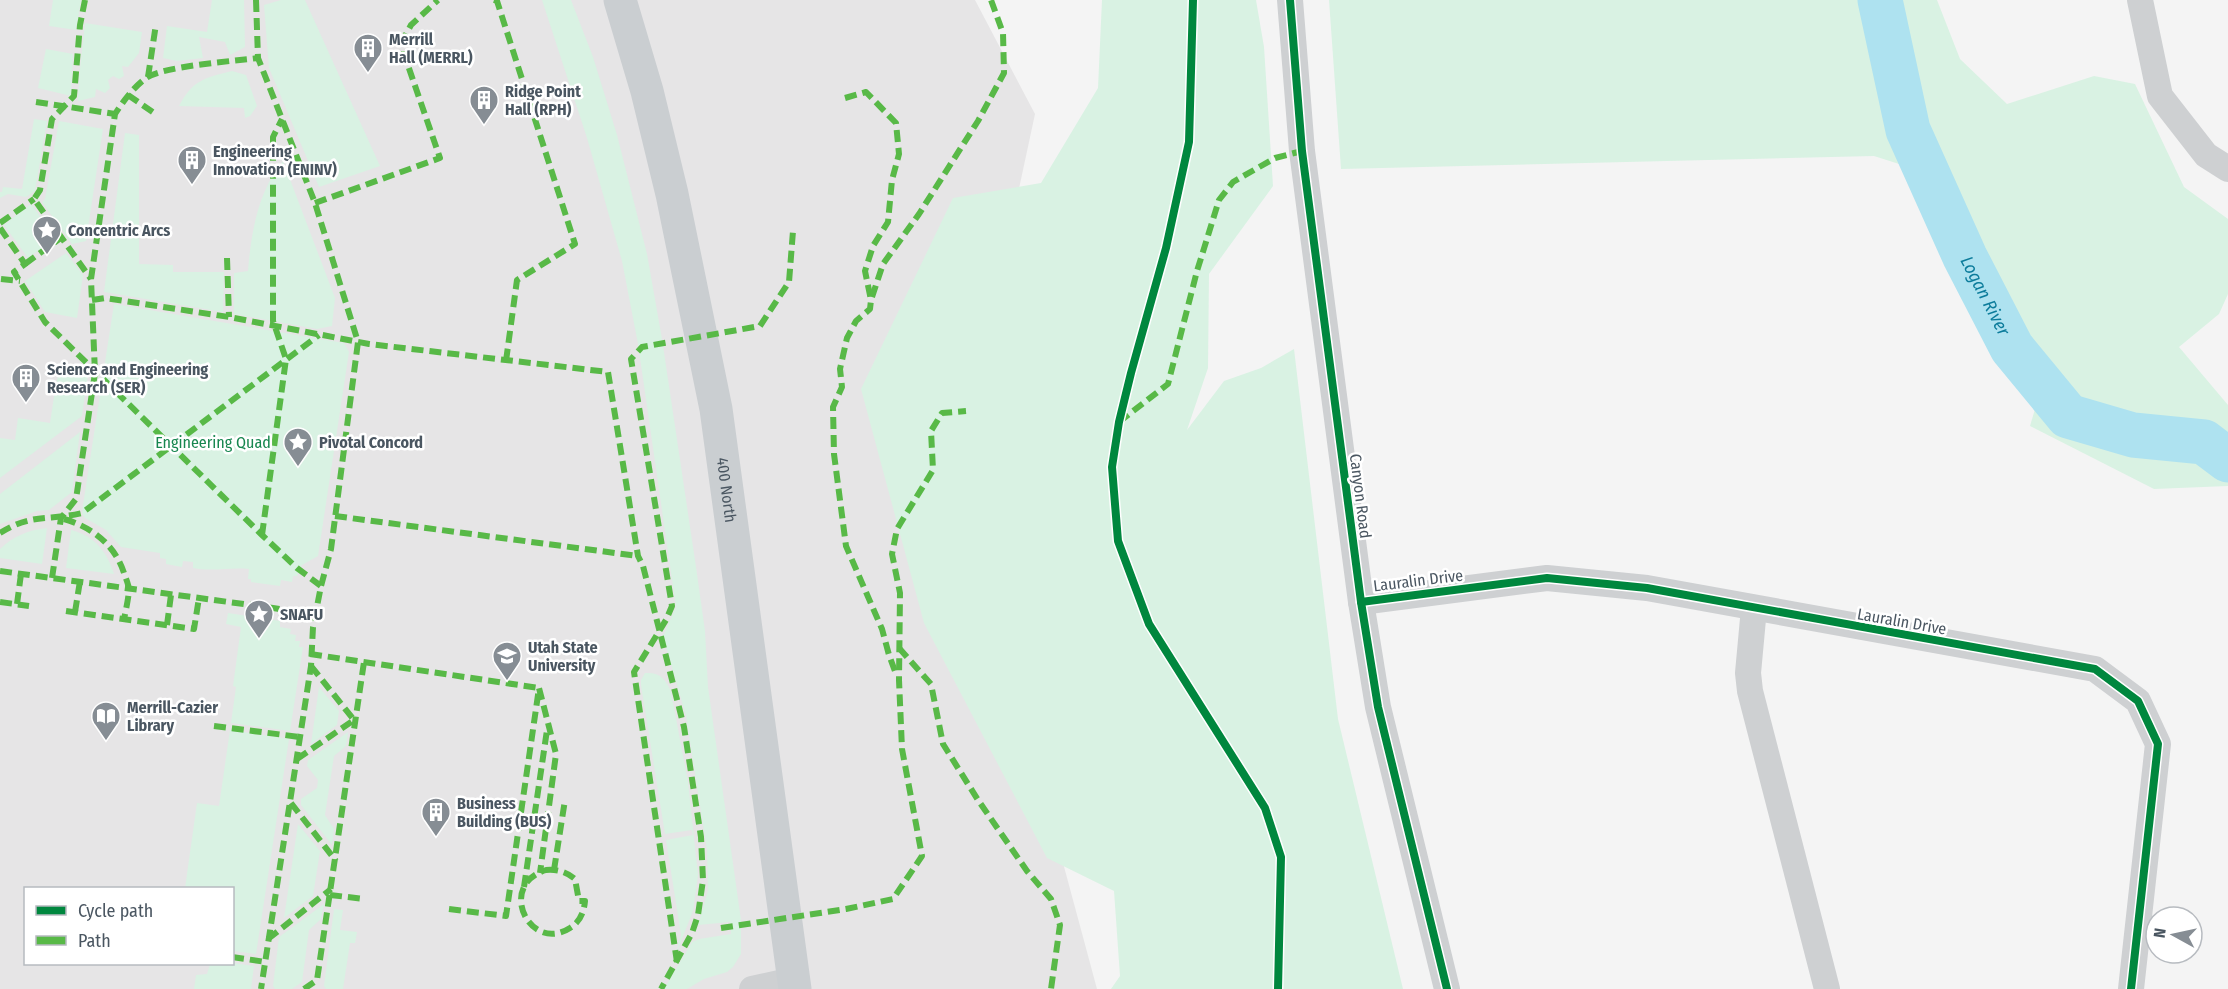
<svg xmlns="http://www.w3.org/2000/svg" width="2228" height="989" font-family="'Fira Sans Condensed',sans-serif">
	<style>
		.education { fill: #e6e5e6; fill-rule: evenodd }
		.green { fill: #d9f2e3 }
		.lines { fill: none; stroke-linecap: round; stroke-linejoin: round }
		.river { stroke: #aee2f0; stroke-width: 45 }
		.minor { stroke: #ced0d2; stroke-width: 26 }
		.major { stroke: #caced1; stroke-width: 33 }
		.quiet { stroke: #58b947; stroke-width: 6; stroke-dasharray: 12 6; stroke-linecap: butt }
		.cycleway-casing { stroke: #fff; stroke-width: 11 }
		.cycleway { stroke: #00873e; stroke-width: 8 }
		.labels { text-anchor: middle; stroke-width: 5; stroke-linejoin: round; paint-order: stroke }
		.poi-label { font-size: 16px; font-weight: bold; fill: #4a5661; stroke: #fff; text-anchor: start }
		.park-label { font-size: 16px; fill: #17864f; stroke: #fff }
		.street-label { font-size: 16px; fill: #4a5661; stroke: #fff }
		.water-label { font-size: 18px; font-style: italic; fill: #0c7c9b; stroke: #fff }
	</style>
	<rect width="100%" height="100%" fill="#f4f4f4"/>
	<path class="education" d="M0,0h975l60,114 -77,359 139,516h-1097zM26,888h206v76h-206z"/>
	<g class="green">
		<polygon points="53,0 81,0 76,30 49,26"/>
		<polygon points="212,0 244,0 245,47 230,55 225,42 199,37 203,58 177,61 163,58 167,26 207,32"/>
		<polygon points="281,0 305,0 380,166 319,187 269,68 264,5"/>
		<polygon points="542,0 571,0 593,57 617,135 647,254 662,339 696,567 705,631 708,687 741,920 741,954 733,967 727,972 704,979 687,989 664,989 692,942 699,939 731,934 730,922 698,925 708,890 707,850 686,716 663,636 676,607 638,344 622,261 587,138"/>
		<polygon points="1102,0 1256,0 1264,47 1273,186 1209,274 1208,368 1187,430 1224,381 1261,368 1294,349 1338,719 1403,989 1111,989 1120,976 1114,891 1047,858 924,623 861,389 953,198 1041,183 1098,88"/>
		<polygon points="1329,0 1937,0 1960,59 2007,104 2094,76 2135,84 2184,187 2228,219 2228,294 2219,314 2179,347 2228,405 2228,486 2154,489 2030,426 2046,372 1943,178 1874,156 1341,169"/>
		<polygon points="85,23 142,32 139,53 128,67 122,66 124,76 119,79 113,76 108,80 110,88 105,93 96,89 95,97 78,101 79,78"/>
		<polygon points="46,49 73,54 71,96 38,88"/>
		<path d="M232,71l14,4 11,31 -7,10 -5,2 -1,-10 -65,-2c14,-26 25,-28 53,-35z"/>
		<polygon points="34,119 47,121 35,191 26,197 8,194 0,198 0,192 2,192 3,187 22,189"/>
		<polygon points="59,121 103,129 86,241 72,244 42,202 45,199"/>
		<polygon points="125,133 139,135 139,264 173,265 173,272 224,272 223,312 104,292"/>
		<path d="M283,161l52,137 -3,28 -15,3 -83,-15v-41l14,-2c3,-38 10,-80 35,-110z"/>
		<polygon points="31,204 56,238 28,258 4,225"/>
		<polygon points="66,253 83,275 77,318 45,312 25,281"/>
		<path d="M114,304l230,39 5,9 -31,204 -16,9 -5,11h-4l-1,6 -11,-2 -1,6 -29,-4v-3h-3l1,-10c-19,-2 -37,3 -56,-1v-6l-10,-1 -1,6 -16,-3v-5l-6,-1v-5l-39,-6 -15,-17 -21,-12 -3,-5 1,-8z"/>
		<polygon points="60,366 84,370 88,375 85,392 56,385"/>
		<polygon points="55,390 85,394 82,416 0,478 0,438 15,440 18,418 50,423"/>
		<polygon points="80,432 72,492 49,510 37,511 0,524 0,494"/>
		<path d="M47,528l-5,36 -42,-6v-9c13,-13 29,-19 47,-21z"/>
		<path d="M71,530c24,6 36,22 43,44l-48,-6z"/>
		<polygon points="228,613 280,621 280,627 291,629 290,634 296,635 295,641 300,641 299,647 303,647 290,731 231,723 236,687 233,686 241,627 226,624"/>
		<path d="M645,673c15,-1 21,6 26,19l17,90 10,93 -5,36 -17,43 5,-19 -15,-95 27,-5 -1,-5 -27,4 -24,-149v-5z"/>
		<polygon points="319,687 339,711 337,725 311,744"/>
		<polygon points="230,730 289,739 256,954 233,951 232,888 185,888 197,803 219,806"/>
		<polygon points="348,732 346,746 334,756 325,815 334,829 332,845 301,805 301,799 317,788 318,780 307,766 308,760"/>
		<polygon points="298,824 320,851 313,896 284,918"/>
		<polygon points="324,904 321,919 309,930 302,982 292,989 275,989 273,986 279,937"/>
		<polygon points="334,909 343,910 340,930 357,932 355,943 350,943 343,989 326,989 324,986"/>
		<polygon points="233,963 254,966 251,989 194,989 196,975 207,974 210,964"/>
	</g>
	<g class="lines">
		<path class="river" id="s1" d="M1880,0l28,130 57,127 47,91 56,68 65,19 71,7 24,18"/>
		<g class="minor">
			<polyline points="1290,0 1302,151 1361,602 1378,707 1447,989"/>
			<polyline points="2140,0 2160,96 2206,155 2228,169"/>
			<polyline points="1361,602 1547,578 1647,588 2095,669 2138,701 2158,744 2131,989"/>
			<polyline points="1754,608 1748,673 1750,691 1827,989"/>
			<polyline points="752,989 793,980"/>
		</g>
		<path class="major" id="s2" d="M620,0l27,91 25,103 44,215 79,580"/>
		<g class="quiet">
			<polyline points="85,0 80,25 74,96 52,119 40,190 34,199 91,279"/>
			<polyline points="256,0 258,58 315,203 358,342 331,549 321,586 313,627 311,666 261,989"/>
			<polyline points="494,0 497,1 575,244 517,280 506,361"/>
			<polyline points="148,77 156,24"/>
			<polyline points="128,95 154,113"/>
			<polyline points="845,98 866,92 896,123 899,154 892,180 888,222 873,246 865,271 871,300 870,309 856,321 847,338 840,369 842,387 833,407 834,454 846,546 882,629 889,655 896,674"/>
			<polyline points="36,102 115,114"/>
			<polyline points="315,203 440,158 404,54 404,38 411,25 438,0"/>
			<polyline points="0,223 34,199"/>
			<polyline points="0,228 25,264 14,272 45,322 262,535 297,568 321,586"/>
			<polyline points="227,258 229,317"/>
			<polyline points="25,264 62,237"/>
			<polyline points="1,279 20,281"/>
			<polyline points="872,297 883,264 919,214 978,121 1004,73 1003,33 991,0"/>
			<polyline points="92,300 105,298 229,317 369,344 608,372 638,556 643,566 684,727 701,837 703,880 698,915 692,933 661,989"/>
			<polyline points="1119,422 1168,384 1197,271 1219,200 1233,182 1275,158 1302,151"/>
			<polyline points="335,516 638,556"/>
			<path d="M64,519c28,8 51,26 60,54 2,6 5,12 5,18 -1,9 -3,19 -5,28"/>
			<path d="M0,533c32,-20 48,-12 82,-20l237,-178"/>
			<polyline points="262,535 286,359 273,321 273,137 282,119"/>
			<polyline points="0,571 273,608 315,615"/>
			<path d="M52,578l9,-60 15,-19 19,-126 -4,-94 24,-165c9,-14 18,-26 31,-36 17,-12 89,-17 112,-20"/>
			<polyline points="0,602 29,606"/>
			<polyline points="17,604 21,574"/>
			<polyline points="66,611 194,629 199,598"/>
			<polyline points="75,612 80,581"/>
			<polyline points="167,625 171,595"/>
			<polyline points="899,648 931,684 943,744 978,800 1027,871 1051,899 1060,925 1051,989"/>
			<polyline points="310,654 539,688"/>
			<polyline points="214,726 300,737"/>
			<polyline points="297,759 354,720 311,666"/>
			<polyline points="291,803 336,861"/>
			<path d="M546,870c11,-1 21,2 29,9l4,22h6c-1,11 -5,21 -15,27 -40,26 -74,-43 -24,-58z"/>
			<polyline points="554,870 565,800"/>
			<polyline points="524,887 547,730"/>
			<polyline points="330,895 365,899"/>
			<polyline points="449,909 506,916 539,688 556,754 540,873"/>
			<polyline points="721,928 846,909 893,899 922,856 902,749 899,680 900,593 892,554 897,529 933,470 931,431 942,413 966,411"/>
			<polyline points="268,939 331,889"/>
			<polyline points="232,957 266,962"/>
			<polyline points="677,962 634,672 666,620 672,606 631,359 642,347 760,326 789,282 793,231"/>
			<polyline points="304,989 317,980 364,662"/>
		</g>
		<g class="cycleway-casing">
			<g id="cycleway">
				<polyline points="1193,0 1189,142 1166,248 1131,373 1119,422 1112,467 1118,541 1149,624 1265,808 1281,857 1278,989"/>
				<polyline points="1290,0 1302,151 1361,602 1378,707 1447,989"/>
				<polyline points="1361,602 1547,578 1647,588 2095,669 2138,701 2158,744 2131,989"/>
			</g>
		</g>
		<use href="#cycleway" class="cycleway"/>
	</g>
	<defs>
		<g id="building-pin" transform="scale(1.5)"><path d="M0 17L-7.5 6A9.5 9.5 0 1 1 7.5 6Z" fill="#868d94" stroke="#fff"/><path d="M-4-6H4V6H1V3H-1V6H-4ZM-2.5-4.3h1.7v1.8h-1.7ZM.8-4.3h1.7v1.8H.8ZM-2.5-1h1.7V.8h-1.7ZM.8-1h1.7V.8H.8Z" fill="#fff"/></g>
		<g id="sight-pin" transform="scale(1.5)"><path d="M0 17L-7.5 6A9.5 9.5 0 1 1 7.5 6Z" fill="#868d94" stroke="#fff"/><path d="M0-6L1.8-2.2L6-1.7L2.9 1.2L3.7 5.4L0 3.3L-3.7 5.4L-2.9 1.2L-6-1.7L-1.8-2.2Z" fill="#fff"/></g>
		<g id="university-pin" transform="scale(1.5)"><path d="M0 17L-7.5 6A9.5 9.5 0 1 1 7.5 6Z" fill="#868d94" stroke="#fff"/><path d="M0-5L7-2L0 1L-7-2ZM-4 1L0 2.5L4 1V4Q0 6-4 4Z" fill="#fff"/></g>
		<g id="library-pin" transform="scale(1.5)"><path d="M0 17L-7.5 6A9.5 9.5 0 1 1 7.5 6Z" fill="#868d94" stroke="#fff"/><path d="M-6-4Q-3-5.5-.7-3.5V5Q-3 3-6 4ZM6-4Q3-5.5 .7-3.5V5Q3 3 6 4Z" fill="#fff"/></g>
	</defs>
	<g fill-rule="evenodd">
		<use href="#building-pin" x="368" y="48"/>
		<use href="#building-pin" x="484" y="100"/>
		<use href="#building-pin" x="192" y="160"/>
		<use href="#sight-pin" x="47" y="230"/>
		<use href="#building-pin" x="26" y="378"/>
		<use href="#sight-pin" x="298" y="442"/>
		<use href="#sight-pin" x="259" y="614"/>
		<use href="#university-pin" x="507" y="656"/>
		<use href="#library-pin" x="106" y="716"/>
		<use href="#building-pin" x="436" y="812"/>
	</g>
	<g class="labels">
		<g class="poi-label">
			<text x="389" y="45">Merrill<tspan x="389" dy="18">Hall (MERRL)</tspan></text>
			<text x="505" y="97">Ridge Point<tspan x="505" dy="18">Hall (RPH)</tspan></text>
			<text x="213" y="157">Engineering<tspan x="213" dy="18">Innovation (ENINV)</tspan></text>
			<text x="68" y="236">Concentric Arcs</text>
			<text x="47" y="375">Science and Engineering<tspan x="47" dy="18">Research (SER)</tspan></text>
			<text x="319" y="448">Pivotal Concord</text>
			<text x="280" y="620">SNAFU</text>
			<text x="528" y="653">Utah State<tspan x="528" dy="18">University</tspan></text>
			<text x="127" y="713">Merrill-Cazier<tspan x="127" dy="18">Library</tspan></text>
			<text x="457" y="809">Business<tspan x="457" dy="18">Building (BUS)</tspan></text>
		</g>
		<g class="park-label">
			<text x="213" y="448">Engineering Quad</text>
		</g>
		<g class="street-label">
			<text dy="6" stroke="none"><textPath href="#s2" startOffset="502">400 North</textPath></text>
			<text transform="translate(1361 496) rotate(83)" y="6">Canyon Road</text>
			<text transform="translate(1418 580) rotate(-7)" y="6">Lauralin Drive</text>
			<text transform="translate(1902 621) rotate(10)" y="6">Lauralin Drive</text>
		</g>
		<g class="water-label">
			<text dy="6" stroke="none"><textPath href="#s1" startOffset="316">Logan River</textPath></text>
		</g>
	</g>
	<rect x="24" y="887" width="210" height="78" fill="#ffffff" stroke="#b7bbc0" stroke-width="1.5"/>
	<rect x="36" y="906" width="30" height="9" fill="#00873e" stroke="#b7bbc0" stroke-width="1.5"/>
	<text x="78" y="917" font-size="18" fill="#4a5661">Cycle path</text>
	<rect x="36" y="936" width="30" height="9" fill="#58b947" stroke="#b7bbc0" stroke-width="1.5"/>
	<text x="78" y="947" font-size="18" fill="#4a5661">Path</text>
	<g transform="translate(2174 935) rotate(278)"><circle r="28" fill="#ffffff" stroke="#b7bbc0" stroke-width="1.5"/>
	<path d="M0-4.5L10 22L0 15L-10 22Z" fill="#868d94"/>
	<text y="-9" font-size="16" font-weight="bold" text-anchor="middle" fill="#4a5661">N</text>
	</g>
</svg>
